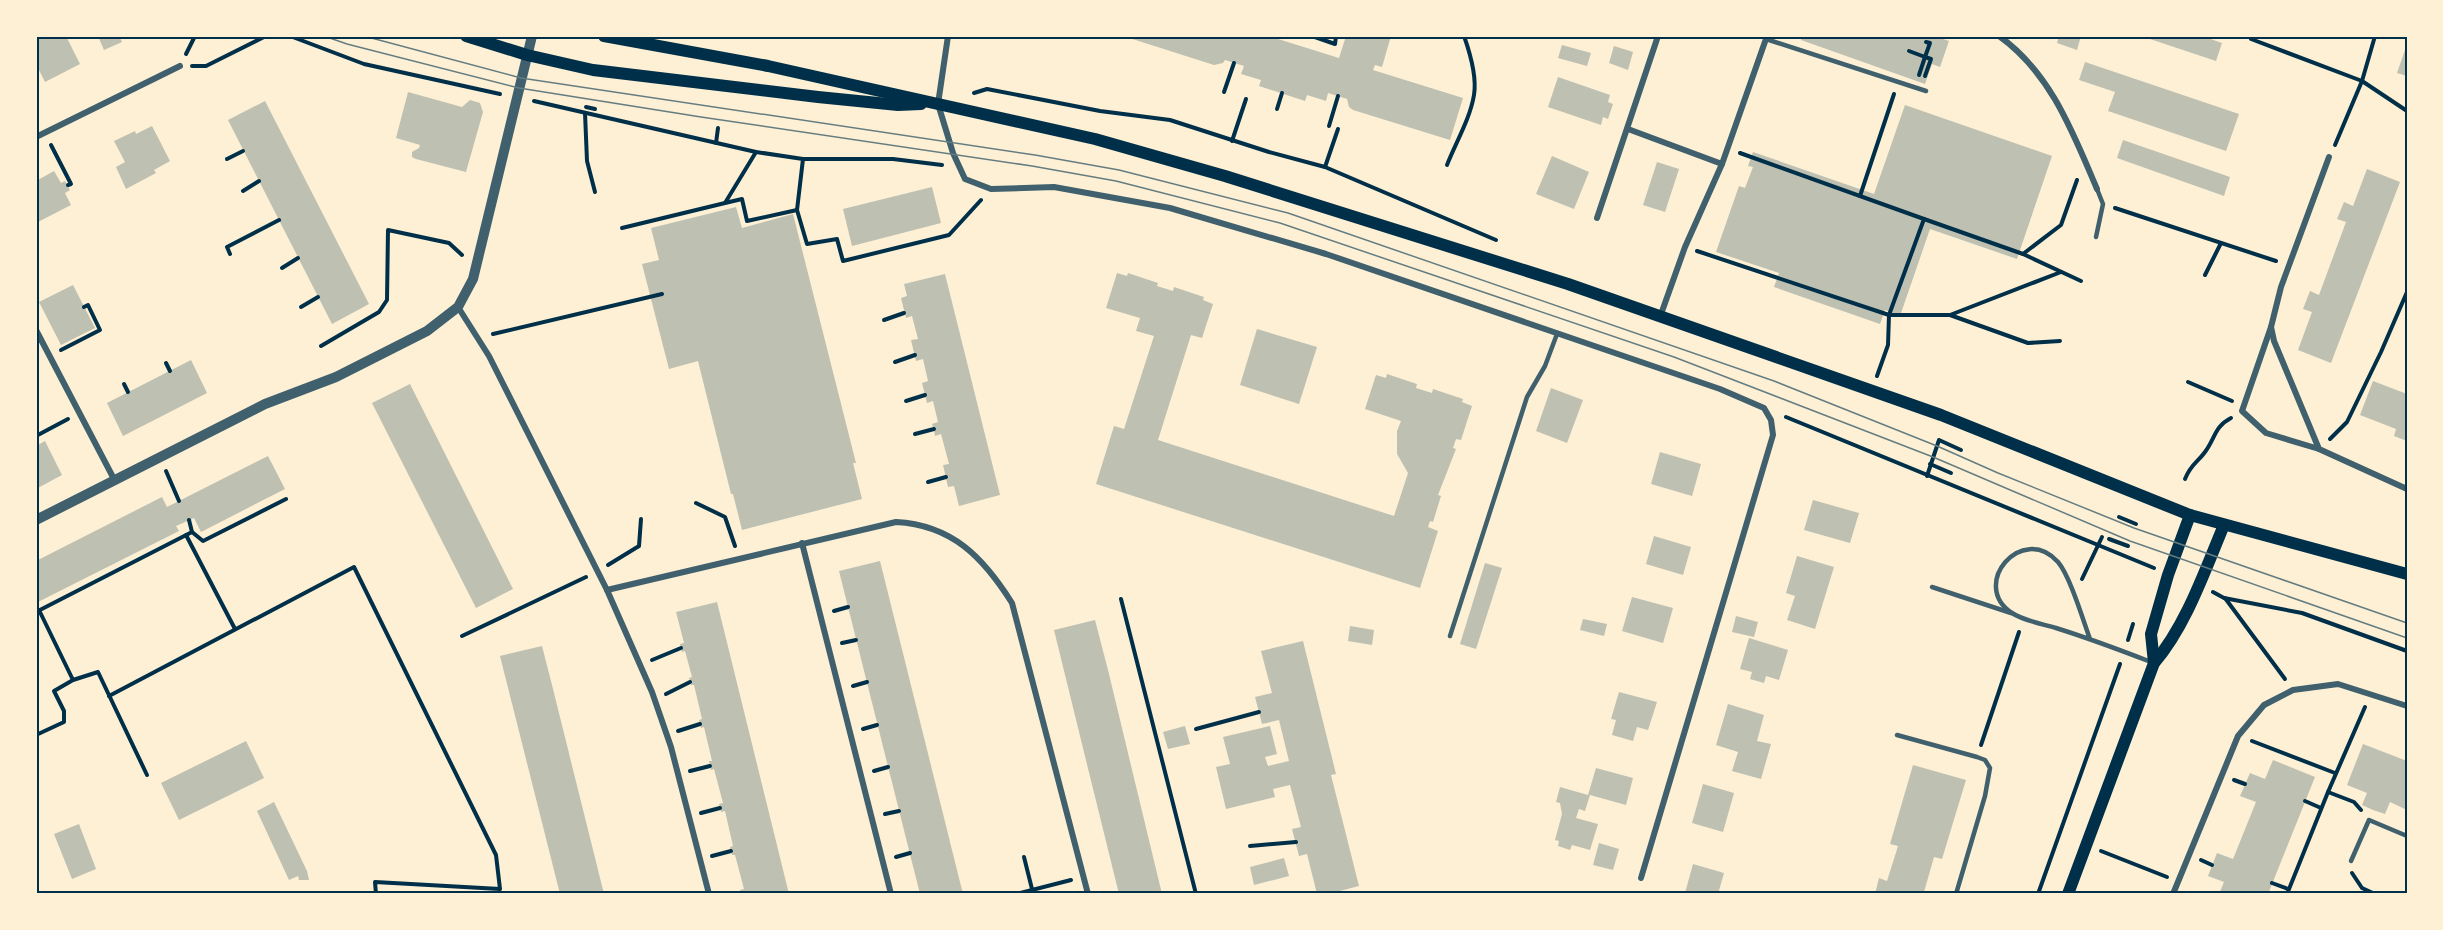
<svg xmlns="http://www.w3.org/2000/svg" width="2443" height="930" font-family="'PT Serif',serif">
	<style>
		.building { fill: #bec0b2 }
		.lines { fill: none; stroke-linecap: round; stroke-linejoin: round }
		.path { stroke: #003049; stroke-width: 4 }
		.service { stroke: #3f606c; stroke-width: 4.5 }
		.minor { stroke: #3f606c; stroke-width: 6 }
		.tertiary { stroke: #3f606c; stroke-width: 10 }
		.secondary { stroke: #003049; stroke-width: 12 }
		.tram { stroke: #657d81; stroke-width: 1.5 }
		.neatline { fill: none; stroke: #003049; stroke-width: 2 }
	</style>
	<rect width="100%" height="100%" fill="#fdf0d5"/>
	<g class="building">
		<polygon points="36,36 66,36 80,64 45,82 36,64"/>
		<polygon points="98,36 119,36 122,42 104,50"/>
		<polygon points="1123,36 1268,36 1339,58 1346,36 1391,36 1382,67 1375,65 1373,70 1463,98 1450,140 1353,110 1349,107 1347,99 1328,93 1326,101 1307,95 1305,101 1259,86 1261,80 1241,74 1244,66 1225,60 1223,63 1214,65"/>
		<polygon points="1802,36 1934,36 1949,41 1940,67 1932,64 1925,84 1801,40"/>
		<polygon points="2059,36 2081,36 2077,50 2057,43"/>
		<polygon points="2141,36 2202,36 2222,43 2216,61"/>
		<polygon points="2407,44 2407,76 2397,73"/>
		<polygon points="1562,45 1591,53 1587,66 1558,58"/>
		<polygon points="1614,46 1633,52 1628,70 1609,63"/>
		<polygon points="2085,62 2239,114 2226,151 2108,111 2115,92 2079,80"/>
		<polygon points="1558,77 1610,95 1608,102 1613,104 1608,119 1603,117 1601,125 1548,107"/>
		<polygon points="408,92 462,107 470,100 480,103 483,112 466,172 416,159 412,157 412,152 419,148 420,145 396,138"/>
		<polygon points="265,101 369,304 332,324 228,120"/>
		<polygon points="1905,105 2052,156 2017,259 1930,229 1900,316 1885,310 1880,324 1774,287 1779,273 1716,252 1739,186 1745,188 1753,167 1748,166 1753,152 1874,194"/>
		<polygon points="152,126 170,161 154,170 156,173 126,189 116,167 125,162 114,141 135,131 136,134"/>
		<polygon points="2123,140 2230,177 2224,196 2117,158"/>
		<polygon points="1552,156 1589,172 1574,209 1536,194"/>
		<polygon points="1657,162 1679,169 1665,212 1643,205"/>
		<polygon points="2367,169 2400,182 2331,363 2298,350 2312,312 2303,309 2310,291 2319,295 2346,222 2337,219 2344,202 2353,206"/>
		<polygon points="54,171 61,183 65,181 70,190 65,193 71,205 36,223 36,181"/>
		<polygon points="932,187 941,223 852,246 843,209"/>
		<polygon points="736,207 742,228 793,214 856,463 853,463 862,499 742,530 733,494 731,494 698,361 669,369 642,264 659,260 651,228"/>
		<polygon points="1117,273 1127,276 1128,273 1158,283 1157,286 1173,291 1174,287 1204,297 1203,300 1213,304 1202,338 1191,335 1158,440 1394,516 1408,473 1397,454 1397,431 1401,421 1365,409 1376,375 1386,378 1387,374 1417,384 1416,388 1432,393 1433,389 1463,399 1462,402 1472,406 1461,440 1456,439 1453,448 1456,449 1438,495 1441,496 1433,522 1430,521 1428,527 1438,531 1420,588 1096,484 1114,426 1124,429 1154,336 1136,331 1140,318 1106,308"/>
		<polygon points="945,274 1000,495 959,506 954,486 948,487 943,465 949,464 941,434 935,436 934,429 932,424 938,422 933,401 927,403 922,383 928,381 923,359 916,361 911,340 918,339 912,316 906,318 901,298 907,296 904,284"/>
		<polygon points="73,285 95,328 61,345 39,302"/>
		<polygon points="1257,329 1317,347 1299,404 1240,385"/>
		<polygon points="191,360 207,393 123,436 107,403"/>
		<polygon points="2373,381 2407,394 2407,441 2394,436 2396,429 2360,415"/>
		<polygon points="410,384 513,589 476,608 372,403"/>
		<polygon points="1551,388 1583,400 1567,443 1536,431"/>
		<polygon points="45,441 62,475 36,489 36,446"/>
		<polygon points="1660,452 1701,464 1692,496 1651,484"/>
		<polygon points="268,456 285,489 201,532 194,518 176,526 179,531 36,603 36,561 162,497 167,507"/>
		<polygon points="1813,500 1859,513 1850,543 1804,530"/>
		<polygon points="1654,536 1691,547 1683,575 1646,564"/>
		<polygon points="1797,556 1834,567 1815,629 1787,620 1795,596 1786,593"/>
		<polygon points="880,561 963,894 920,894 839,571"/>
		<polygon points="1485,563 1502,568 1476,649 1460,644"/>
		<polygon points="1632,597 1673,608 1663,643 1622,631"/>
		<polygon points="717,602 789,894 741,894 740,890 744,889 735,855 732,855 730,847 733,846 725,811 721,812 719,804 723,803 714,769 711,770 709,761 712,761 704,727 701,728 699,720 702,719 694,685 691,685 689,678 692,677 685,651 682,652 680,644 684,643 676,612"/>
		<polygon points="1736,616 1758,622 1754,637 1732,632"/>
		<polygon points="1583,619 1607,624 1604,636 1580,630"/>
		<polygon points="1095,620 1108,670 1162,894 1119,894 1081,740 1054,630"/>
		<polygon points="1350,626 1374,630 1372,645 1348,641"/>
		<polygon points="1749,638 1788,650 1779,680 1766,676 1764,683 1750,679 1752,672 1740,669"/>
		<polygon points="1303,641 1336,774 1331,775 1359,886 1328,894 1317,894 1307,854 1299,856 1292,829 1301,827 1290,785 1273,789 1275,797 1226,809 1216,767 1230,764 1223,737 1270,726 1277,754 1265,757 1268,766 1289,761 1279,720 1262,724 1255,697 1272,693 1261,651"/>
		<polygon points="542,646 552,685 604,894 560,894 500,656"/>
		<polygon points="1619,692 1657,702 1648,730 1637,727 1633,741 1612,735 1616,720 1611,719"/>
		<polygon points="1728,704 1764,715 1757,741 1771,744 1761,779 1732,771 1738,752 1716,745"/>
		<polygon points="1185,726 1190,744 1168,749 1163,732"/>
		<polygon points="246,741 264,778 179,820 161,783"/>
		<polygon points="2363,744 2407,761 2407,810 2390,802 2385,814 2373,810 2362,805 2367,793 2347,785"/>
		<polygon points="2273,760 2315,777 2268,894 2219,894 2224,882 2208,876 2217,853 2233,859 2256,802 2240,796 2250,773 2265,779"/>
		<polygon points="1913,765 1966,780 1942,859 1934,857 1924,892 1931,894 1875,894 1879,878 1887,881 1898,846 1890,844"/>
		<polygon points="1596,768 1633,778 1626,805 1590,795 1585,811 1579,809 1576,818 1598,824 1590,850 1572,845 1570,850 1558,846 1559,841 1555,840 1562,814 1560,803 1556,802 1560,787 1588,795"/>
		<polygon points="1703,784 1734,793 1723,832 1692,823"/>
		<polygon points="274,802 307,871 309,880 299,880 298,876 289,880 257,811"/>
		<polygon points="79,824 96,869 72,879 54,834"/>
		<polygon points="1599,843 1619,849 1613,870 1593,865"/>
		<polygon points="1284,858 1289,876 1254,885 1250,867"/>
		<polygon points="1693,864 1724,873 1718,894 1685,893"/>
	</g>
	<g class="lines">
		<g class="path">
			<polyline points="290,36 364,64 500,94"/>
			<polyline points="1312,36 1335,44 1336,36"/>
			<polyline points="2251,39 2362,81 2407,111"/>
			<polyline points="1909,51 1925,57 1930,43 1926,42"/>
			<polyline points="186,54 195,36"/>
			<polyline points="192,66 206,66 266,36"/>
			<polyline points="1919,75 1925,57 1931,59 1925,76"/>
			<polyline points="1224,92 1234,63"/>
			<polyline points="974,93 987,89 1100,111 1170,120 1269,152 1325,167 1496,240"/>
			<polyline points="534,101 756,152 803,159 893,159 942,165"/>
			<polyline points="586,107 595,109"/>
			<polyline points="1277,109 1282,93"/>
			<polyline points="585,113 587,161 595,192"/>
			<polyline points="1329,126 1338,96"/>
			<polyline points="1232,141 1246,99"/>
			<polyline points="716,143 718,128"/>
			<polyline points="51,145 71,184 68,185"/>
			<polyline points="2335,145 2362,81 2375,36"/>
			<polyline points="227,159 243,151"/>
			<path d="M1447,165c9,-23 23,-46 27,-70 3,-18 -4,-42 -10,-59"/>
			<polyline points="1325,167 1338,129"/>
			<polyline points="243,191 259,181"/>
			<polyline points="1860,196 1894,94"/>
			<polyline points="725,203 742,199 747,221 797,210 807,244 837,239 843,261 949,235 981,200"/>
			<polyline points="2115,208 2276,261"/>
			<polyline points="797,210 803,159"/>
			<polyline points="1924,219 2023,254 2081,281"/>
			<polyline points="622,228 725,203 756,152"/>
			<polyline points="1697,251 1889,315 1924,219 1740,153"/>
			<polyline points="230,254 227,247 279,220"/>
			<polyline points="2023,254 2061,225 2077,180"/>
			<polyline points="282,268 298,258"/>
			<polyline points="2205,275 2221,243"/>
			<polyline points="301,307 318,297"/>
			<polyline points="1950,315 2061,272"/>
			<polyline points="884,320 904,313"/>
			<polyline points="493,334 662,294"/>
			<polyline points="321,346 379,312 387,300 388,230 449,243 462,255"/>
			<polyline points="61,350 100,330 88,305 84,307"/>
			<polyline points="895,362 915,355"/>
			<polyline points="166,363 170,371"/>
			<polyline points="1877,376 1888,345 1889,315 1950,315 2028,343 2060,341"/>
			<polyline points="2188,382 2232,401"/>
			<polyline points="124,384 128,392"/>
			<polyline points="906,401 925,395"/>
			<polyline points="1786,417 2154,568"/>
			<polyline points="915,434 934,429"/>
			<polyline points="36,436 68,419"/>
			<polyline points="2330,439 2347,422 2381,352 2407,292"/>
			<polyline points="1930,464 1951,473"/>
			<polyline points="166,471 179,501"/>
			<polyline points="1927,476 1939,440 1961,450"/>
			<path d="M2185,479c6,-15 12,-16 20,-27 11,-15 9,-25 26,-34"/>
			<polyline points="928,482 946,477"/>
			<polyline points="696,503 725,517 735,546"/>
			<polyline points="2119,517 2136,524"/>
			<polyline points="189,520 192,532"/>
			<polyline points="186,535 235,629"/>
			<polyline points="2109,539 2128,546"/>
			<polyline points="608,565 639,546 641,519"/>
			<polyline points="2082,579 2102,537"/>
			<polyline points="2213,592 2224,598 2302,613 2407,651"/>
			<polyline points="2225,598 2285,679"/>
			<polyline points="1121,599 1196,894"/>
			<polyline points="39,610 73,680 98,672 147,775"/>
			<polyline points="834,611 848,607"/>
			<polyline points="36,612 192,532 203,541 286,499"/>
			<polyline points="462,636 586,577"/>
			<polyline points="2128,640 2133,624"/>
			<polyline points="842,643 856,640"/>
			<polyline points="652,660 681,648"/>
			<polyline points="853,686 867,682"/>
			<polyline points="666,694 690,682"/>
			<polyline points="109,696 354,567 496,855 500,889 375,882 376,894"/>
			<polyline points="863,729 877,725"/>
			<polyline points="1196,729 1259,712"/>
			<polyline points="678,731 700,724"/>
			<polyline points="36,735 64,722 64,711 54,691 73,680"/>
			<polyline points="2252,741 2335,773"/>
			<polyline points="1981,745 2019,632"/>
			<polyline points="690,771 710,766"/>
			<polyline points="874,771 888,767"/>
			<polyline points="2234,780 2245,784"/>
			<polyline points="2305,801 2321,808"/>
			<polyline points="2361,810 2354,802 2328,792 2365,707"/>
			<polyline points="701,813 720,808"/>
			<polyline points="885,814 899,811"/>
			<polyline points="1250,846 1296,842"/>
			<polyline points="2101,851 2167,877"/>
			<polyline points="712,856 731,851"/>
			<polyline points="896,857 910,853"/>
			<polyline points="1024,857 1032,889"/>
			<polyline points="2201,860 2212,865"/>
			<polyline points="2352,873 2362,888 2375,894"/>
			<polyline points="2272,883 2288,889"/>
			<polyline points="740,894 741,894"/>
			<polyline points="1016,894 1071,880"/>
			<polyline points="2038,894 2120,664"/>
			<polyline points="2287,894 2328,792"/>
		</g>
		<g class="service">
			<polyline points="1766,39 1926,91"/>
			<polyline points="2096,237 2103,204 2097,189"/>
			<polyline points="1932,587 2011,613"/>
			<polyline points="1450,636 1527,397 1545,366 1557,334"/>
			<path d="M2090,639c-7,-19 -20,-63 -32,-77 -36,-40 -89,23 -46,51 12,8 31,11 44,15 32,10 64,22 95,34"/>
			<polyline points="1897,735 1977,757 1985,760 1990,768 1985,796 1956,894"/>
			<polyline points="2351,861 2369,820 2407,836"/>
		</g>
		<g class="minor">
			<polyline points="948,36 938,104 953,153 965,179 991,189 1054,187 1170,208 1326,254 1720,389 1764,408 1771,420 1773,435 1641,878"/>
			<path d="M1999,36c52,37 74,97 98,153"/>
			<polyline points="1628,129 1722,164"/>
			<polyline points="36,137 180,66"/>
			<polyline points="2329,157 2281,287 2271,327 2274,341 2319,449 2407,489"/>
			<polyline points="1597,218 1658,36"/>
			<polyline points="458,307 489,356 607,590 652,692 671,747 709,894"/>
			<polyline points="1660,317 1685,247 1722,164 1767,36"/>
			<polyline points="2271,327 2242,411 2266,433 2319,449"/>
			<polyline points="36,330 115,481"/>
			<polyline points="802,543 891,894"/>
			<path d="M607,590l289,-68c56,3 87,35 116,81l76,291"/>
			<polyline points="2173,894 2238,736 2264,705 2293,690 2338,684 2407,706"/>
		</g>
		<polyline class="tertiary" points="36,520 265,404 336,377 427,331 458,307 473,279 532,36"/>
		<g class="secondary">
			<polyline points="466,36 527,55 593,70 818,97 898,105 921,104"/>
			<polyline points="604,36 768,66 1095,139 1225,176 1568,284 1941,415 2190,515 2407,574"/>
			<polyline points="2154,663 2151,634 2168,575 2190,515"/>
			<path d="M2068,894l86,-231c32,-37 51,-93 70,-138"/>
		</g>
		<g class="tram">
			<polyline points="324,36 347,44 519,88 701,117 1032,166 1116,181 1280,223 1674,357 1933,457 2130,541 2407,638"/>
			<polyline points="364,36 521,78 1035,155 1119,170 1288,213 1774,381 1937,446 1998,473 2134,528 2407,623"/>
		</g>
	</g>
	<rect width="2443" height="930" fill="none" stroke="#fdf0d5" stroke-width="75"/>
	<rect x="38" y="38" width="2368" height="854" class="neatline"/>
</svg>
